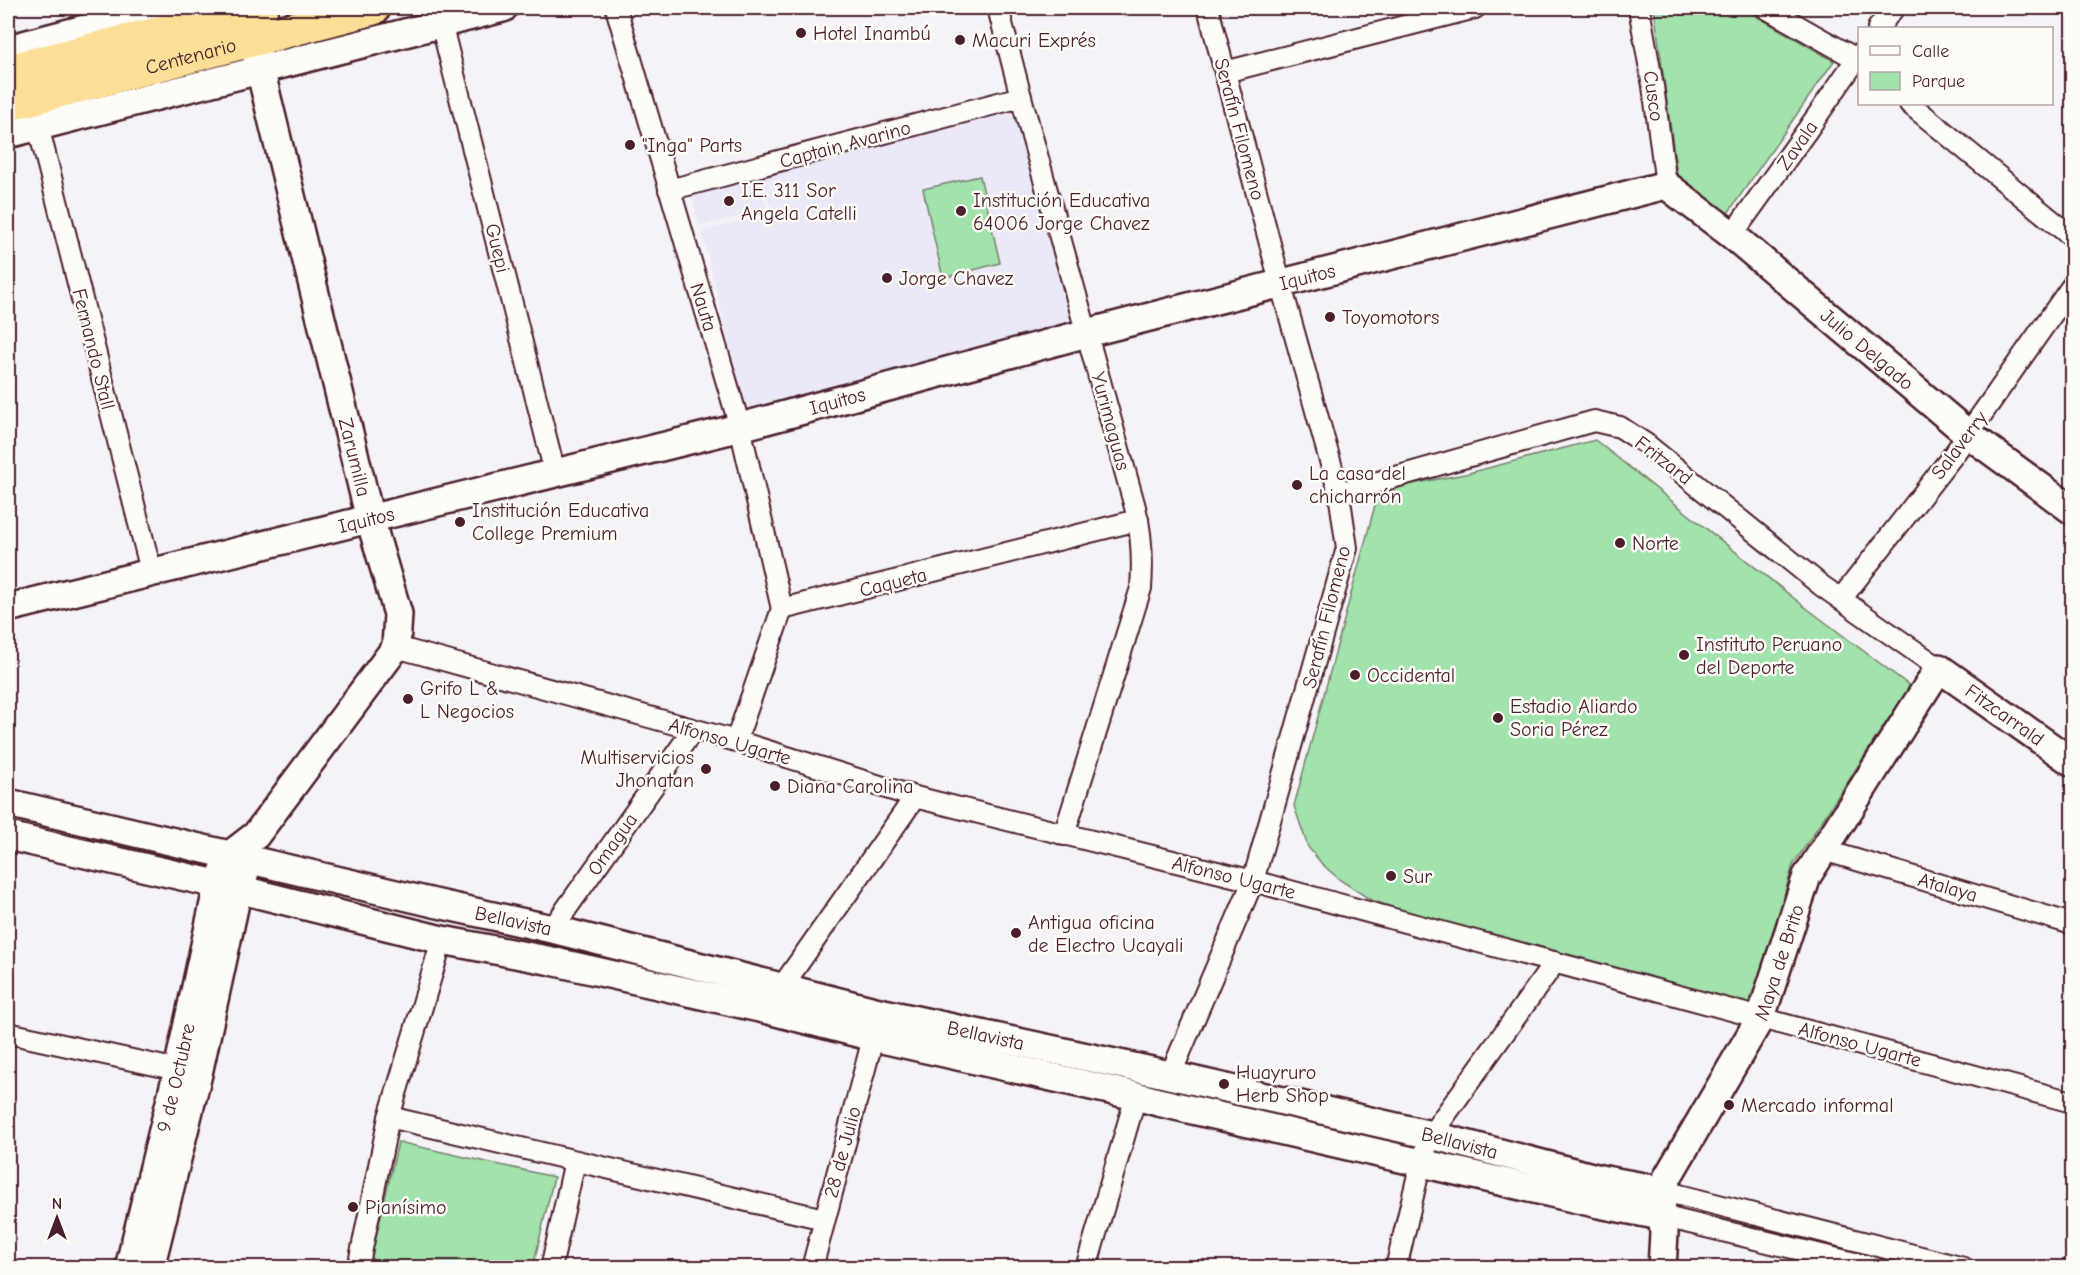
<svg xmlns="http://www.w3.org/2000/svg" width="2080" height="1275" font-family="'Comic Neue',sans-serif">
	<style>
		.built { fill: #ebe8f7 }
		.green { fill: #a2e2ac; stroke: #76806c; stroke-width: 1.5 }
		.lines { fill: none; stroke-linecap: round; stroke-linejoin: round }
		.street-casing { stroke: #4a1f2b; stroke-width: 24 }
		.secondary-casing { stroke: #4a1f2b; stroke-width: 32 }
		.highway-casing { stroke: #4a1f2b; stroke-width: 38 }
		.street { stroke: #fdfcf7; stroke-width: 20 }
		.secondary { stroke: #fdfcf7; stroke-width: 27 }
		.highway { stroke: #fdde96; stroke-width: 33 }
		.poi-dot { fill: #4a1f2b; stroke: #fdfcf7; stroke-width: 2 }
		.labels { text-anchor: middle; stroke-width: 5; stroke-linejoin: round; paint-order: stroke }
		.poi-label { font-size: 20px; fill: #4a1f2b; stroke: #fdfcf7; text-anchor: start }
		.street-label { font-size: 20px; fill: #4a1f2b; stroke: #fdfcf7 }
	</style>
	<rect width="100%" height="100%" fill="#f5f3f7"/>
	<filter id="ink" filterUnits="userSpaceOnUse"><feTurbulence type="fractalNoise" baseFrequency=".0167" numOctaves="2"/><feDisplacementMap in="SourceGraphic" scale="12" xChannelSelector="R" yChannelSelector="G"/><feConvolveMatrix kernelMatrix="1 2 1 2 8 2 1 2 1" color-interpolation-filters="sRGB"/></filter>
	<g filter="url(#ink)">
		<g class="built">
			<polygon points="1015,109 1072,324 745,409 702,231 772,214 759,173"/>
			<polygon points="756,176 768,210 700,226 690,191"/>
		</g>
		<g class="green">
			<polygon points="1654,8 1742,8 1834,61 1726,216 1677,174"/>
			<polygon points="980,176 1000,263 943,278 923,189"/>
			<polygon points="1595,440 1805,607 1910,686 1793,865 1751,1004 1493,934 1427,919 1371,900 1340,880 1322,864 1308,847 1294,806 1379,490 1465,474"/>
			<polygon points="398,1142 554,1177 533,1267 369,1267"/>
		</g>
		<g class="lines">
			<g class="street-casing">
				<g id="street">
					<polyline points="616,8 740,427 782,609"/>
					<path d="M998,8l23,89 114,410c7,27 8,54 6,81l-77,247"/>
					<polyline points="1639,8 1653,86 1666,185"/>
					<polyline points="1766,8 1860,61"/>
					<polyline points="441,23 555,473"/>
					<polyline points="1878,28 1894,8"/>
					<polyline points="1225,72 1475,8"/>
					<polyline points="1910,104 2072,237"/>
					<polyline points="38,126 151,571"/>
					<polyline points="669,190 1021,97"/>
					<polyline points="1732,235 1808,129 1860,54"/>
					<polyline points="1339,493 1594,421 1620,427 1646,444 1822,586 1939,668"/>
					<polyline points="1841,599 1954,454 2072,286"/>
					<polyline points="396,647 736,741 915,797 1253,881 2072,1102"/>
					<polyline points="736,741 782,609 1138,520"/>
					<polyline points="1823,850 2072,924"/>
					<polyline points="552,929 693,730"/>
					<polyline points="781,988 915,797"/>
					<polyline points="8,1033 178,1070"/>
					<polyline points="1170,1076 1253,881 1347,548 1339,493 1280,282 1208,8"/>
					<polyline points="389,1117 824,1219"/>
					<polyline points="1660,1190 1964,1268"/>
					<polyline points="1661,1216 1875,1268"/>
					<polyline points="358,1268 389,1117 442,940"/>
					<polyline points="551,1268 575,1161"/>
					<polyline points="812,1268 876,1027"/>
					<polyline points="1086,1268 1136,1096"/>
					<polyline points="1396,1268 1421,1162 1431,1135 1555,962"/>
				</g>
			</g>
			<g class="secondary-casing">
				<g id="secondary">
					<polyline points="8,49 164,8"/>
					<polyline points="8,134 503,8"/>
					<path id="s1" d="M8,608l718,-177 361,-98 579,-148 66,50 236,199 104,76"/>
					<path id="s2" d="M8,803l426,100 118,26 327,83 277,60 275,63 169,44 60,11"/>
					<polyline points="8,836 238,889 442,940 547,960 768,1010 873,1037 1136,1096 1158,1102 1599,1204 1661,1216"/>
					<path id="s3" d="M129,1268l49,-198 40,-185 12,-30 26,-20 140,-188 2,-33 -28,-95 -122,-499"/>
					<polyline points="150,1268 198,1074 238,889 245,872"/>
					<path id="s4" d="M1662,1268l2,-35 -4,-43 101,-173 46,-141 132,-208 133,94"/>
				</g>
			</g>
			<g class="highway-casing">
				<g id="highway">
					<polyline points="8,71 261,8"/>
					<path id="s5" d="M8,104l365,-96"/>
				</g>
			</g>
			<use href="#street" class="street"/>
			<use href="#secondary" class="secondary"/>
			<use href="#highway" class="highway"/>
		</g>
	</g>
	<g class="poi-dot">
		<circle cx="801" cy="33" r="6"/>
		<circle cx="960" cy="40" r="6"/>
		<circle cx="630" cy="145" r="6"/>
		<circle cx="729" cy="201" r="6"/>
		<circle cx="961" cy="211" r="6"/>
		<circle cx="887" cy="278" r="6"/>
		<circle cx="1330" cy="317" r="6"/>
		<circle cx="1297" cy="485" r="6"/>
		<circle cx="460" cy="522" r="6"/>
		<circle cx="1620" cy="543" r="6"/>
		<circle cx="1684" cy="655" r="6"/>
		<circle cx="1355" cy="675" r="6"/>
		<circle cx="408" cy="699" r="6"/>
		<circle cx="1498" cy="718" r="6"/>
		<circle cx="706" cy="769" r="6"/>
		<circle cx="775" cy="786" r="6"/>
		<circle cx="1391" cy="876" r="6"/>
		<circle cx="1016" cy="933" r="6"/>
		<circle cx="1224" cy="1084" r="6"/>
		<circle cx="1729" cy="1105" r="6"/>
		<circle cx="353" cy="1207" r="6"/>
	</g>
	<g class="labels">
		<g class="poi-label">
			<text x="813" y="40">Hotel Inambú</text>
			<text x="972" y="47">Macuri Exprés</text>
			<text x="642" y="152">"Inga" Parts</text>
			<text x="741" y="197">I.E. 311 Sor<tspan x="741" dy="23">Angela Catelli</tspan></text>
			<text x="973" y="207">Institución Educativa<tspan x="973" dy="23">64006 Jorge Chavez</tspan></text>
			<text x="899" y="285">Jorge Chavez</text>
			<text x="1342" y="324">Toyomotors</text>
			<text x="1309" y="480">La casa del<tspan x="1309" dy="23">chicharrón</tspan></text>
			<text x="472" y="517">Institución Educativa<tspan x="472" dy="23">College Premium</tspan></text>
			<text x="1632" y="550">Norte</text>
			<text x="1696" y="651">Instituto Peruano<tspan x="1696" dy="23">del Deporte</tspan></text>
			<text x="1367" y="682">Occidental</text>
			<text x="420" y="695">Grifo L &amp;<tspan x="420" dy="23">L Negocios</tspan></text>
			<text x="1510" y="713">Estadio Aliardo<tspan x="1510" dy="23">Soria Pérez</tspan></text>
			<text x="694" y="764" text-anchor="end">Multiservicios<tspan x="694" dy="23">Jhonatan</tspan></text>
			<text x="787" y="793">Diana Carolina</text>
			<text x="1403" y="883">Sur</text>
			<text x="1028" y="929">Antigua oficina<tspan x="1028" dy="23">de Electro Ucayali</tspan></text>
			<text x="1236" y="1079">Huayruro<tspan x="1236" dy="23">Herb Shop</tspan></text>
			<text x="1741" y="1112">Mercado informal</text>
			<text x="365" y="1214">Pianísimo</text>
		</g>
		<g class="street-label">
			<text dy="7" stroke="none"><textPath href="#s5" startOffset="189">Centenario</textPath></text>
			<text transform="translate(1654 96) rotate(82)" y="7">Cusco</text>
			<text transform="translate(1240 129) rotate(75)" y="7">Serafín Filomeno</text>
			<text transform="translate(845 144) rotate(-15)" y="7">Captain Avarino</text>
			<text transform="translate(1797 145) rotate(-55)" y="7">Zavala</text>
			<text transform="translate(498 248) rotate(76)" y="7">Guepi</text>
			<text dy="7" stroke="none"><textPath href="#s1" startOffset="1341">Iquitos</textPath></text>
			<text transform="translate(704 307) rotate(73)" y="7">Nauta</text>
			<text transform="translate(94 349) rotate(76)" y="7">Fernando Stall</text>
			<text dy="7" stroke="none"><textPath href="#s1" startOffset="1971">Julio Delgado</textPath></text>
			<text dy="7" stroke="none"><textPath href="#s1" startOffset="855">Iquitos</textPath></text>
			<text transform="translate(1111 421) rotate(75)" y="7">Yurimaguas</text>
			<text transform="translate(1959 445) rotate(-53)" y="7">Salaverry</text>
			<text transform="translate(355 457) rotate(76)" y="7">Zarumilla</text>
			<text transform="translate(1664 460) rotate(38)" y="7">Fritzard</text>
			<text dy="7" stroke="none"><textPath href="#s1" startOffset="369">Iquitos</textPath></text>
			<text transform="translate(893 582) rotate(-14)" y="7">Caqueta</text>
			<text transform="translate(1326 617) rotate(-76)" y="7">Serafín Filomeno</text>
			<text dy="7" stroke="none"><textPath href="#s4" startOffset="754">Fitzcarrald</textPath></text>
			<text transform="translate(730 741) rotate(16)" y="7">Alfonso Ugarte</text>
			<text transform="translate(612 844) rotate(-55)" y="7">Omagua</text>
			<text transform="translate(1234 877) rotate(14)" y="7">Alfonso Ugarte</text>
			<text transform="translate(1948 887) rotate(16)" y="7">Atalaya</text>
			<text dy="7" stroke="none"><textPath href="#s2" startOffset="519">Bellavista</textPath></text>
			<text dy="7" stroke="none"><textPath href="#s4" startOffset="336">Maya de Brito</textPath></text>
			<text dy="7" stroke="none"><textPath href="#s2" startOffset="1005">Bellavista</textPath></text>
			<text transform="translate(1860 1044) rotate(15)" y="7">Alfonso Ugarte</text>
			<text dy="7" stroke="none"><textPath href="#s3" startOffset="196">9 de Octubre</textPath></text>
			<text dy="7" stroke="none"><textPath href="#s2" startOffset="1491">Bellavista</textPath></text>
			<text transform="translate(842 1152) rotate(-75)" y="7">28 de Julio</text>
		</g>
	</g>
	<rect width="2080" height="1275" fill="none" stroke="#fdfcf7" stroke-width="30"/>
	<rect x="15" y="15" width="2050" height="1245" fill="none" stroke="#4a1f2b" stroke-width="2" filter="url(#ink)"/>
	<rect x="1858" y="27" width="195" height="78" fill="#fdfcf7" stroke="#b5a4a5" stroke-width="1.5"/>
	<rect x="1870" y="46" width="30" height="9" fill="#fdfcf7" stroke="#b5a4a5" stroke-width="1.5"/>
	<text x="1912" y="57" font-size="18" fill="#4a1f2b">Calle</text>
	<rect x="1870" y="72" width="30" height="18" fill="#a2e2ac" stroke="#b5a4a5" stroke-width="1.5"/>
	<text x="1912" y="87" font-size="18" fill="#4a1f2b">Parque</text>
	<g transform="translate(57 1218)" stroke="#fdfcf7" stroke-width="4.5" paint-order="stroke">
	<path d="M0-4.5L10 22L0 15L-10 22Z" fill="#4a1f2b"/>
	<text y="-9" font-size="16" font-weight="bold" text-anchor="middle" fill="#4a1f2b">N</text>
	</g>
</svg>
